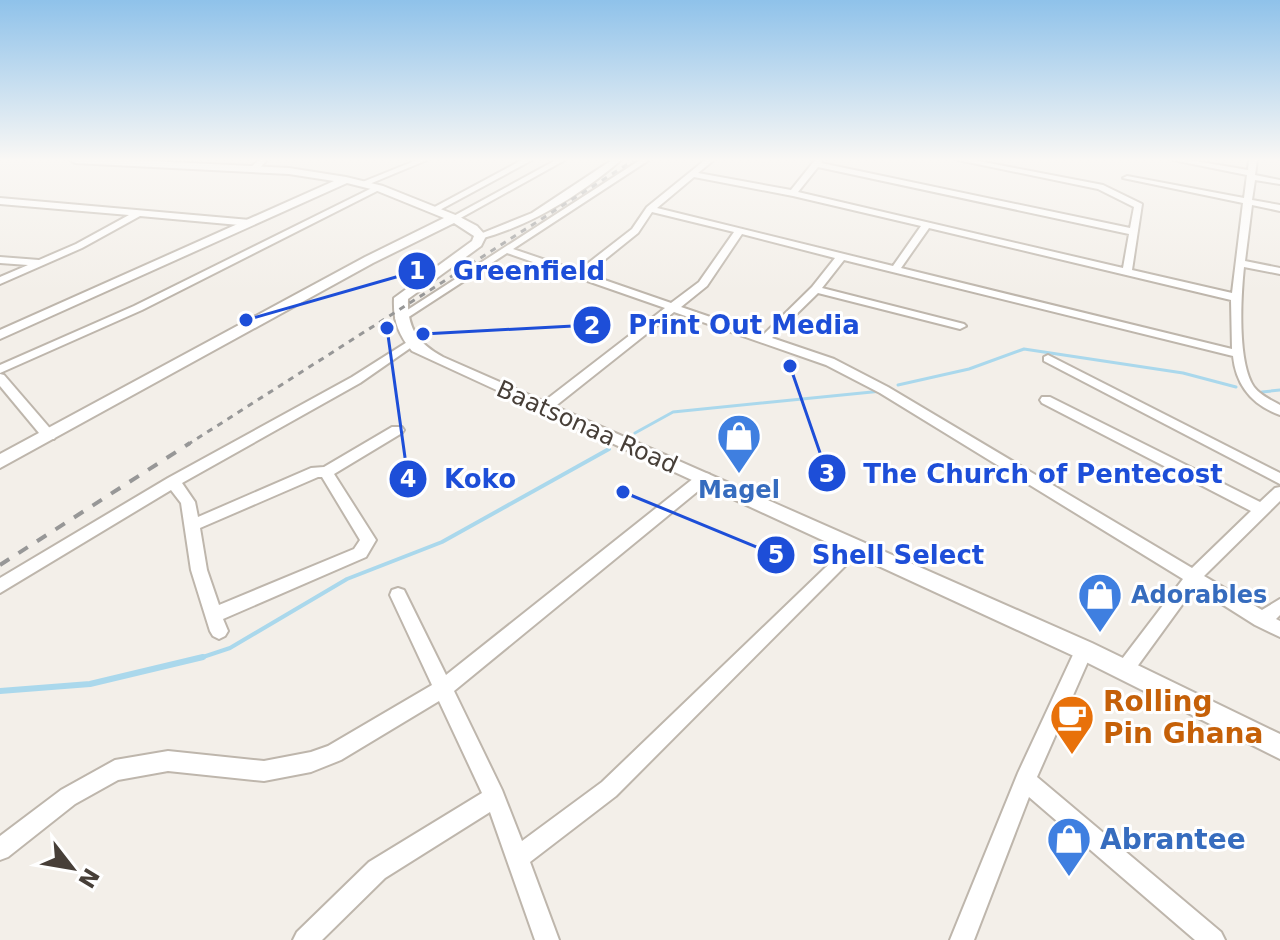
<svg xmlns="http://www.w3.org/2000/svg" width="1280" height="940" font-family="'DejaVu Sans',sans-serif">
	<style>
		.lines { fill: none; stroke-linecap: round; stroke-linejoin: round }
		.stream-far2 { stroke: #aad8ec; stroke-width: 3 }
		.stream-far1 { stroke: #aad8ec; stroke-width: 4 }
		.stream { stroke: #aad8ec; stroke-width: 6 }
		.minor-casing { stroke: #beb6ac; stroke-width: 4 }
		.tertiary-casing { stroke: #beb6ac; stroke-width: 4 }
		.minor { fill: #fff; fill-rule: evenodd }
		.tertiary { fill: #fff; fill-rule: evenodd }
		.rail-far1 { stroke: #979797; stroke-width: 3; stroke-dasharray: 6 6; stroke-linecap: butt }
		.rail { stroke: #979797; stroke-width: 4; stroke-dasharray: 11 11; stroke-linecap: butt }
		.labels { text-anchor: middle; stroke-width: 6; stroke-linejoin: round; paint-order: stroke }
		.street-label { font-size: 24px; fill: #473f38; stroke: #fff }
		.shop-label { font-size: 24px; font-weight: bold; fill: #366cbe; stroke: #fff }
		.near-food-label { font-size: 28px; font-weight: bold; fill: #c56008; stroke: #fff; text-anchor: start }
		.near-shop-label { font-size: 28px; font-weight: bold; fill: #366cbe; stroke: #fff; text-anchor: start }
		.leader { fill: none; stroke: #1d4ed8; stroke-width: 3 }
		.callout-dot { fill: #1d4ed8; stroke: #fff; stroke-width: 3 }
		.mark-label { font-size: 24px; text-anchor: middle; font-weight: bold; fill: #fff }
		.callout-label { font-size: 26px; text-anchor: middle; font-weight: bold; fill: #1d4ed8; stroke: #fff; stroke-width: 6; stroke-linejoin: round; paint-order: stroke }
	</style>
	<rect width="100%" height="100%" fill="#f3efe9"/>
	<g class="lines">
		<g class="stream-far2">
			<polyline points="898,385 969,369 1024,349 1183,373 1236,387"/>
			<polyline points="1262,392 1280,390"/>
			<polyline points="635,433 673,412 882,391"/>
		</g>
		<polyline class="stream-far1" points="197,659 230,648 347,579 442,542 609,449"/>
		<polyline class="stream" points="0,691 90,684 203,657"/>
		<g class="minor-casing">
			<g id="minor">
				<polygon points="259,160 267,160 257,171 251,171 251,167"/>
				<polygon points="417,160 427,160 367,185 360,183"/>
				<polygon points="522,160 532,160 436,212 429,210"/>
				<polygon points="556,160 565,160 457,220 450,218"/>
				<path d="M612,160h9c-39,34 -91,66 -141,79l-5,-3 57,-23z"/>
				<path d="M640,160h9l-136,89 65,22 54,-42 15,-22 58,-47h9l-16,13 93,17 24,-30h8l-2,3 309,65 4,-21 -36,-18 -140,-29h15l130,25 39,19 -10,66 100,23 11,-90 -120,-25 4,-2 117,22 3,-23 -74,-15h16l59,10 1,-10h8l-2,15 25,5v4l-25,-4 -3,20 28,5v6l-28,-6 -7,56 35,7v6l-36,-7c-3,29 -7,95 10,120 6,8 17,13 26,18v10c-28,-10 -44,-30 -47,-59l-389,-96 -22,28 142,36 2,2 -6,3 -142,-36 -46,45 62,21 54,28 304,181 59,-57 -209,-108 -2,-3 2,-3h8l210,105 15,-14 5,-1v14l-76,75 58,34 18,-11v16l-4,4 4,2v16l-25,-12 -60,-38 -64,88 -6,2 -6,-2 -3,-6 3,-6 64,-84 -303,-186 -54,-28 -152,-53 -126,100h-10l-1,-3 1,-3 127,-98 -158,-55 -103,67h-8l-1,-2zM818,167l311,67 -6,34 -325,-76zM694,177l99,19 128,30 -28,40 -236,-58zM652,212l82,20 -35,50 -28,21 -84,-29 51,-41zM929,228l302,72 1,49 -331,-81zM742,234l93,24 -23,29 -49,48 -82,-28 26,-21z"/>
				<polygon points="376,186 383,188 142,310 0,373 0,365 134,306"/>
				<polygon points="0,198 250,220 255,223 250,226 140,216 82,248 0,284 0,277 28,265 0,263 0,257 39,260 76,244 129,215 0,204"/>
				<path d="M412,339l6,3 -2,2 -56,39 -178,100 13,19 3,15 113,-49 13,-1 68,-40h10l2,3 -2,3 -68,41 42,66 -10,17 -143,62 5,12 -3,5 -6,3 -6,-3 -3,-5 -19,-61 -10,-67 -10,-13 -171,103v-15l168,-100 184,-101zM318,477h4l38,63 -6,9 -135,56 -12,-35 -7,-42z"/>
				<polygon points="1048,355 1280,473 1280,484 1044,361 1044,357"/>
				<polygon points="0,374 4,375 54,433 56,436 54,439 44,439 0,386"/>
				<polygon points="704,473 709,474 711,478 709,482 454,691 502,790 522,841 602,782 851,543 856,541 861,543 864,547 616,796 530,862 559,940 535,940 490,812 385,878 322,940 293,940 297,932 369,862 482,793 439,701 341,760 311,772 264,781 168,771 118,780 75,804 8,857 0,860 0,836 61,790 115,760 168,751 264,761 311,752 328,746 432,685 390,595 392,590 398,588 404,590 446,675 699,474"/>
				<polygon points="1084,642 1090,644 1093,650 1037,777 1221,932 1225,940 1195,940 1029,797 974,940 950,940 1018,773 1078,644"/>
			</g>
		</g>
		<g class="tertiary-casing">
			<path id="tertiary" d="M70,160h60l159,8 57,9 37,9 75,30 19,10 9,10 -5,10 -73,53c-1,30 10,44 35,58l649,286 188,91v25l-204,-102 -664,-306c-14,-17 -19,-31 -18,-53l78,-57 2,-5 -20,-13 -81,40 -373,205v-14l365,-197 79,-39 -69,-28 -28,-7 -347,156v-9l334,-149 -45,-7 -214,-11z"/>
		</g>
		<use href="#minor" class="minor"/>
		<use href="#tertiary" class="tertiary"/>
		<polyline class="rail-far1" points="187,445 634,160"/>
		<polyline class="rail" points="0,565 190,443"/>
	</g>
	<linearGradient id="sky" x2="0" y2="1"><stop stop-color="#8fc2ea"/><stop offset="0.55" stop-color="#faf8f5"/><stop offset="1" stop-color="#faf8f5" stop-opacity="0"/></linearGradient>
	<rect width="1280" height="291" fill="url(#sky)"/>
	<defs>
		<g id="shop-pin" transform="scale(2.3)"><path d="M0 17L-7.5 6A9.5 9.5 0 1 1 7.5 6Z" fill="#3f7fe0" stroke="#fff"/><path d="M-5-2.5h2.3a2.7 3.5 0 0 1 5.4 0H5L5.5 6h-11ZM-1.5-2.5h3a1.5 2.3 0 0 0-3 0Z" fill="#fff"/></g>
		<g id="cafe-pin" transform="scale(2.3)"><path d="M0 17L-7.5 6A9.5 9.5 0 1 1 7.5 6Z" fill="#e8710a" stroke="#fff"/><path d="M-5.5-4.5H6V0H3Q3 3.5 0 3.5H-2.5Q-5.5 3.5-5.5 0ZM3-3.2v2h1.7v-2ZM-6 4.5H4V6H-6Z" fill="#fff"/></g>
	</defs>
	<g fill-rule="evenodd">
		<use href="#shop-pin" x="739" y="436"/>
		<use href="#shop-pin" x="1100" y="595"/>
		<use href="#cafe-pin" x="1072" y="717"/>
		<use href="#shop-pin" x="1069" y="839"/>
	</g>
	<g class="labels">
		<g class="street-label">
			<text transform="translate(587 427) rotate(24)" y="8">Baatsonaa Road</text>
		</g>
		<g class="shop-label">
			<text x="739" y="498">Magel</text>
			<text x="1131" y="603" text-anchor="start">Adorables</text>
		</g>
		<g class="near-food-label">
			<text x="1103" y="711">Rolling<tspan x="1103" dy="32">Pin Ghana</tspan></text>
		</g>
		<g class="near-shop-label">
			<text x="1100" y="849">Abrantee</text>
		</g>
	</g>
	<path class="leader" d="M246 320L417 271M423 334L592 325M790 366L827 473M387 328L408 479M623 492L776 555"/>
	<g class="callout-dot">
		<circle cx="246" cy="320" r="8"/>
		<circle cx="423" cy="334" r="8"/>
		<circle cx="790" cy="366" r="8"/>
		<circle cx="387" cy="328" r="8"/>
		<circle cx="623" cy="492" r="8"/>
		<circle cx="417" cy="271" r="20"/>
		<circle cx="592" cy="325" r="20"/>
		<circle cx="827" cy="473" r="20"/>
		<circle cx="408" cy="479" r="20"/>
		<circle cx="776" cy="555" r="20"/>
	</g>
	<g class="mark-label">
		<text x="417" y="279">1</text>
		<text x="592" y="334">2</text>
		<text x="827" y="482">3</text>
		<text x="408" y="487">4</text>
		<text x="776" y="563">5</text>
	</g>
	<g class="callout-label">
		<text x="529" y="280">Greenfield</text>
		<text x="744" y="334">Print Out Media</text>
		<text x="1043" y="483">The Church of Pentecost</text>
		<text x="480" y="488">Koko</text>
		<text x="898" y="564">Shell Select</text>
	</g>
	<g transform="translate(72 868) rotate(121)" stroke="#ffffff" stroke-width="6" paint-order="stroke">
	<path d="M0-6L14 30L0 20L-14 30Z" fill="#473f38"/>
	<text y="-12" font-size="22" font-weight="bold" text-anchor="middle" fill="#473f38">N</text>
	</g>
</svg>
